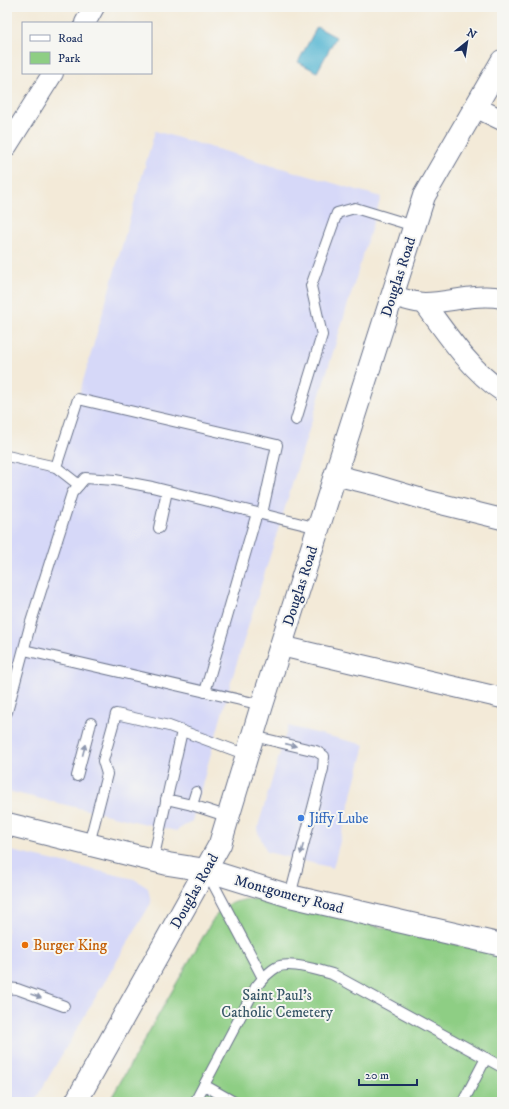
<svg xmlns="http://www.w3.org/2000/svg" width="509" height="1109" font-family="'IM FELL DW Pica',serif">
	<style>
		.built { fill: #d6d8f8 }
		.green { fill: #8ece84; stroke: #547e71 }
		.water { fill: #54b6d2; stroke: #387298 }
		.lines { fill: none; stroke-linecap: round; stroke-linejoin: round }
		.service-casing { stroke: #677089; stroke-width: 12 }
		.minor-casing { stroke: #677089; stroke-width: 22 }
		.tertiary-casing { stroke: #677089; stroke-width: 24 }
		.service { stroke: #fff; stroke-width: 10 }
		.minor { stroke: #fff; stroke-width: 20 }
		.tertiary { stroke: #fff; stroke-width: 22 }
		.oneway { fill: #8d97ae }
		.shop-dot { fill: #3f7fe0; stroke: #f6f6f2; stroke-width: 1.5 }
		.food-dot { fill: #e8710a; stroke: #f6f6f2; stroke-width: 1.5 }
		.labels { text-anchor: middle; stroke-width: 4; stroke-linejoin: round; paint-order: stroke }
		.street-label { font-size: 15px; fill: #1b2f5e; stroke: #f6f6f2 }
		.shop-label { font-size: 15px; fill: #366cbe; stroke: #f6f6f2; text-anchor: start }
		.food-label { font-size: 15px; fill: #c56008; stroke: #f6f6f2; text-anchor: start }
		.park-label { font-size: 15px; fill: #385768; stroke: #f6f6f2 }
	</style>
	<rect width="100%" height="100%" fill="#f6f6f2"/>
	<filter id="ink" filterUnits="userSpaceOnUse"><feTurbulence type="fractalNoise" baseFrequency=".025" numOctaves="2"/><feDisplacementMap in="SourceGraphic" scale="8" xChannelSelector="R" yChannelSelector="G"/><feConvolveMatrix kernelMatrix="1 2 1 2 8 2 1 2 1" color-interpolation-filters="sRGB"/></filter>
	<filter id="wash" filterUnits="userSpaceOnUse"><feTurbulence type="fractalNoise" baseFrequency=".012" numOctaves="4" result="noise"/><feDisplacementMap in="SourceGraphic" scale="16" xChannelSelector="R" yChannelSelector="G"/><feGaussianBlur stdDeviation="0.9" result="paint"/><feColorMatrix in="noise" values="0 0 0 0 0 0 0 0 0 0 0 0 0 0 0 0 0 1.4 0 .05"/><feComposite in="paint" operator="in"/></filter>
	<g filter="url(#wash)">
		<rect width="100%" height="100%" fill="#f3ead8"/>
		<g class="built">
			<polygon points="155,131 381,197 231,682 192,821 176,831 7,791 7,453 58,468"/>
			<polygon points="288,726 365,745 333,868 267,852 257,830"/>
			<polygon points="7,850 134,879 148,888 151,903 34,1102 7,1102"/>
		</g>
		<path class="green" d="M253,898l249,57v147h-393l103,-181c13,-18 20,-19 41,-23z"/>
		<polygon class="water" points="317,27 336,37 317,72 298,62"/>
	</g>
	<g filter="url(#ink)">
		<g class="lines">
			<g class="service-casing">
				<g id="service">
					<polyline points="296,420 322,335 311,286 337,213 355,208 414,226"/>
					<polyline points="7,456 56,467"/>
					<polyline points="79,485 56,467 78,399 277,445 262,514"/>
					<polyline points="159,528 167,491"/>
					<polyline points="24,650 262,705"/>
					<polyline points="205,692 257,513"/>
					<polyline points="7,712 31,622 72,493 85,478 115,480 152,487 318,528"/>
					<polyline points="253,736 316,751 324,756 323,769 290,896"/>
					<polyline points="77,776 91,723"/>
					<polyline points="166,799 192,805 196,792"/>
					<polyline points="192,805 229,817"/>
					<polyline points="89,844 107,774 103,761 116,714 169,726 247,755"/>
					<polyline points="153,860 182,731"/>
					<polyline points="207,872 263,978"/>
					<polyline points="7,988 17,989 64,1006"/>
					<polyline points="204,1085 234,1102"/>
					<path d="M195,1102l61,-115c6,-8 12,-15 21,-20 12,-6 42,3 55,7l170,93"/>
					<polyline points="463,1102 486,1058"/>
				</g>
			</g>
			<g class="minor-casing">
				<g id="minor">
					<polyline points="85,23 94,7"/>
					<polyline points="475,107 502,120"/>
					<polyline points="7,146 53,73"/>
					<path d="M392,296c10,2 23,7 33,7 26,-1 52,-10 77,-5"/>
					<path d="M424,303c22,30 47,68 78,88"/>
					<polyline points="335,475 375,485 429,501 502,519"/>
					<polyline points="281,646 502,698"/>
				</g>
			</g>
			<g class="tertiary-casing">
				<g id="tertiary">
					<polyline points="7,824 168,864 206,870 290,896 502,945"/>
					<polyline points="76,1102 220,844 262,705 424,196 502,61"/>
				</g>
			</g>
			<use href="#service" class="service"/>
			<use href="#minor" class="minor"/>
			<use href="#tertiary" class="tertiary"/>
		</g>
		<defs><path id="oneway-solid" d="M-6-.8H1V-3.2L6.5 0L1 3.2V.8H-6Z"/></defs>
		<g class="oneway">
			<use href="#oneway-solid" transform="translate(291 745) rotate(13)"/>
			<use href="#oneway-solid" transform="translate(84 750) rotate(-75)"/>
			<use href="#oneway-solid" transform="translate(302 849) rotate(105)"/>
			<use href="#oneway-solid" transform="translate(36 996) rotate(20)"/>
		</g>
	</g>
	<circle class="shop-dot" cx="301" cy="818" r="4"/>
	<circle class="food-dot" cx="25" cy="945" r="4"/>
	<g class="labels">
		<g class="street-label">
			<text transform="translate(398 277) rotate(-72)" y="5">Douglas Road</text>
			<text transform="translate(300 586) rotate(-72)" y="5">Douglas Road</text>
			<text transform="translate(194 891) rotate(-61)" y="5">Douglas Road</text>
			<text transform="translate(289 894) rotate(15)" y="5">Montgomery Road</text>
		</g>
		<g class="shop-label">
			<text x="309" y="823">Jiffy Lube</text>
		</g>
		<g class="food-label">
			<text x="33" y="950">Burger King</text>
		</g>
		<g class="park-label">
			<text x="277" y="1000">Saint Paul's<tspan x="277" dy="17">Catholic Cemetery</tspan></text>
		</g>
	</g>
	<rect width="509" height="1109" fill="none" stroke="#f6f6f2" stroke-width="24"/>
	<rect x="22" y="22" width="130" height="52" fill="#f6f6f2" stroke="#9ea6b7"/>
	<rect x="30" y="35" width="20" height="6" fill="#ffffff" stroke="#9ea6b7"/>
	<text x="58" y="42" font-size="12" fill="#1b2f5e">Road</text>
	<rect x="30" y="52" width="20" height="12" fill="#8ece84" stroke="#9ea6b7"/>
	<text x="58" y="62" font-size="12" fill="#1b2f5e">Park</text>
	<g transform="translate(467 42) rotate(30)" stroke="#f6f6f2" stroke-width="3" paint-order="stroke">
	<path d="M0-3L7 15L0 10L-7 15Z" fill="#1b2f5e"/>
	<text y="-6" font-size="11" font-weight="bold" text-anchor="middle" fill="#1b2f5e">N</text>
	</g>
	<path d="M359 1079v6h58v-6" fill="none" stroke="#1b2f5e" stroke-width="2"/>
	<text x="365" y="1079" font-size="12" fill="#1b2f5e" stroke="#f6f6f2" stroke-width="3" paint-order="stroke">20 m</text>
</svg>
